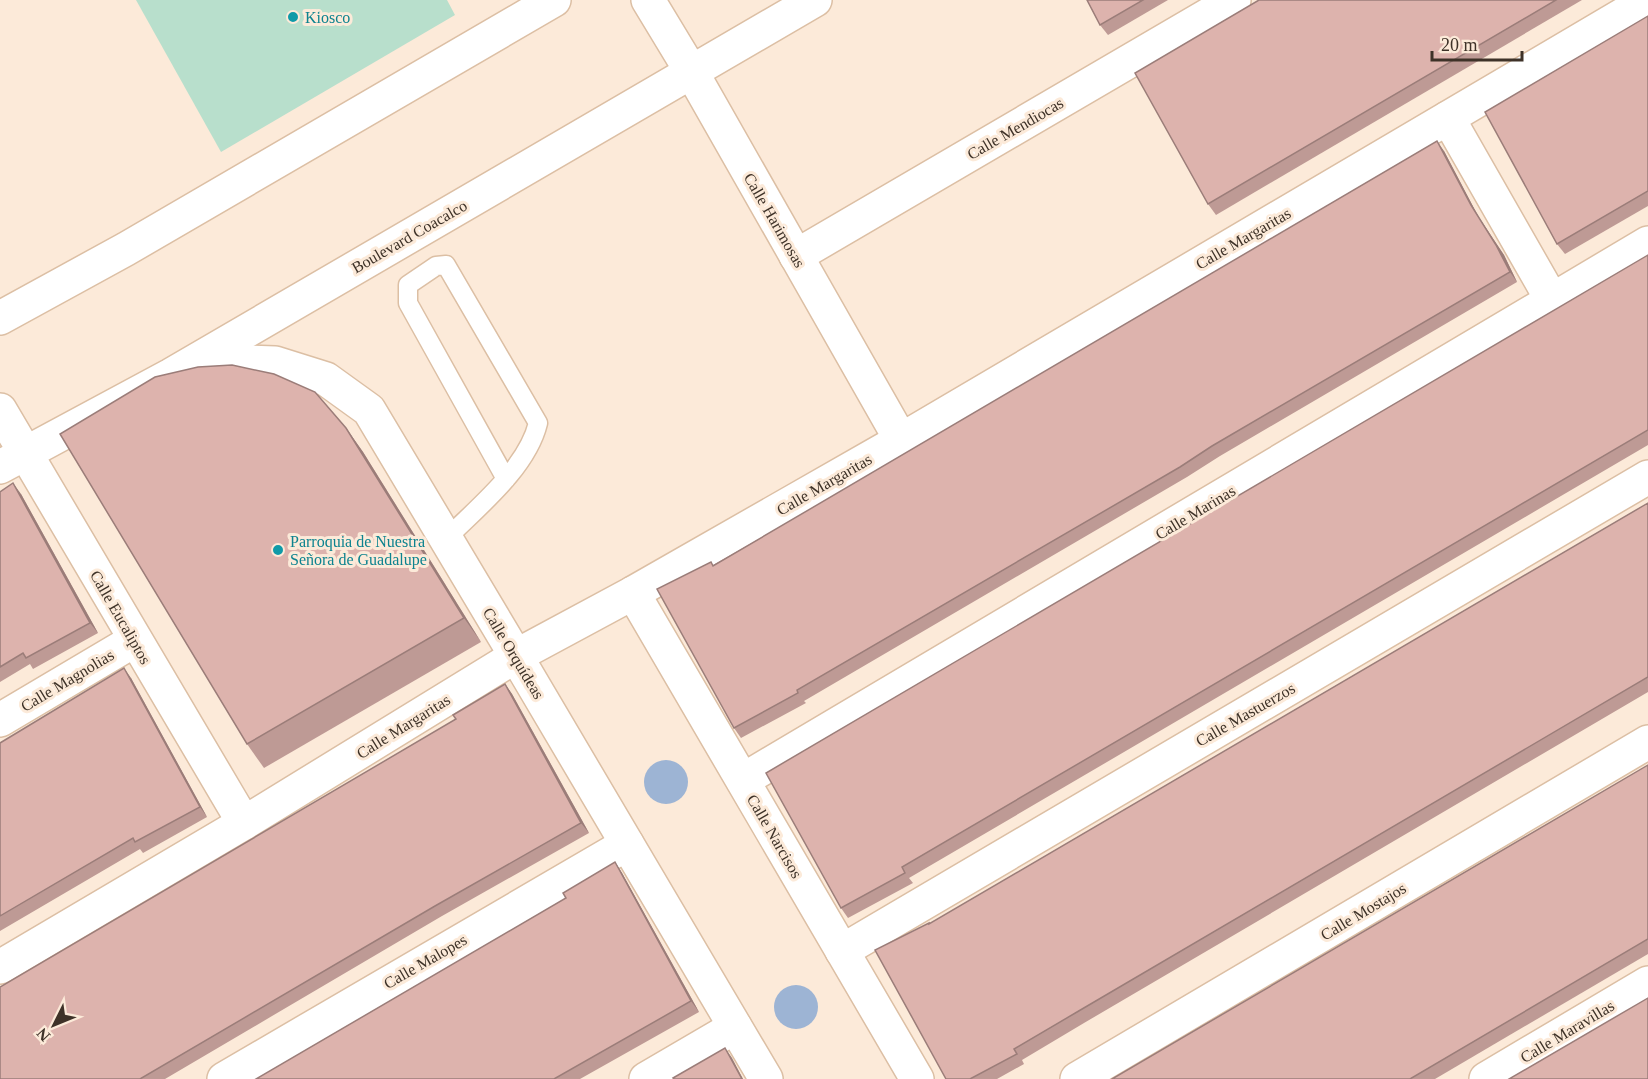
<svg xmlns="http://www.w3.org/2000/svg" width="1648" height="1079" font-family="Georgia,serif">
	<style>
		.green { fill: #b8dfcc }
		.water { fill: #9db4d4 }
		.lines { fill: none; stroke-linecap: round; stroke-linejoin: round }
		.lane-casing { stroke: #dcbfa4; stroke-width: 21 }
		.street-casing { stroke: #dcbfa4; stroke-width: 36 }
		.secondary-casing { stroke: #dcbfa4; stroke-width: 36 }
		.lane { stroke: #fff; stroke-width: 18 }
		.street { stroke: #fff; stroke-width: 33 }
		.secondary { stroke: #fff; stroke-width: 33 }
		.wall { fill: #be9a95 }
		.shaded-wall { fill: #9b7d79 }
		.building { fill: #ddb3ad; stroke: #9b7d79; stroke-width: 1.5 }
		.culture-dot { fill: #0f9aa8; stroke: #fcead9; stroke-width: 2 }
		.labels { text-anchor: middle; stroke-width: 6; stroke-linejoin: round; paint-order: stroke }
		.culture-label { font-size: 16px; fill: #0d838f; stroke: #fcead9; text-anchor: start }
		.street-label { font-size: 16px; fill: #3e3228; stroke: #fcead9 }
	</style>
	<rect width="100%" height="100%" fill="#fcead9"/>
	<polygon class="green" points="136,0 447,0 455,15 221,152"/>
	<g class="water">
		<circle cx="666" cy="782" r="22"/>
		<circle cx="796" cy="1007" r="22"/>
	</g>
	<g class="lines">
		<g class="lane-casing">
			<path id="lane" d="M446,539c32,-32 81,-71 92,-116l-92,-158 -10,1 -28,19v18l98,176"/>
		</g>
		<g class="street-casing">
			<g id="street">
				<polyline points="1448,118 1552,300"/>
				<polyline points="796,256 1234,0"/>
				<polyline points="184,371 222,361 275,363 326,379 369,410 516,656"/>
				<polyline points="901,440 1648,0"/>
				<polyline points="0,720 135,640"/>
				<polyline points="743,780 1648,243"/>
				<polyline points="842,951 1648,477"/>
				<polyline points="0,967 244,823"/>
				<polyline points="224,1079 627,844"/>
				<polyline points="646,1079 735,1027"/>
				<polyline points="1077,1079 1648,742"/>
				<polyline points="1486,1079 1648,983"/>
			</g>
		</g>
		<g class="secondary-casing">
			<g id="secondary">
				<polyline points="0,318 126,249 554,0"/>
				<polyline points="0,410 244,823 516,656 633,593 901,440 691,71 648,0"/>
				<polyline points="0,467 171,375 815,0"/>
				<polyline points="633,593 917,1079"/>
				<polyline points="516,656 766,1079"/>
			</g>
		</g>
		<use href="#lane" class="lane"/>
		<use href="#street" class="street"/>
		<use href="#secondary" class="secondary"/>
	</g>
	<g class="wall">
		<polygon points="1087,0 1168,0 1108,35 1100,25"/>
		<polygon points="1259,0 1582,0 1216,215 1208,204"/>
		<polygon points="1648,16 1648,206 1565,254 1557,244"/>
		<polygon points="1444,151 1478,216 1504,255 1517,282 1220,456 1187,477 804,701 806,703 741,738 734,728 711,562 713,565"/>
		<polygon points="1648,255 1648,445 909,878 913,883 848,918 841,908"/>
		<polygon points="346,428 363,452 481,642 264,768 247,744"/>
		<polygon points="0,492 21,494 98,633 33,669 30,664 0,682"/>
		<polygon points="1648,503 1648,692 1084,1023 1022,1060 1024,1064 997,1079 946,1079 930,924"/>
		<polygon points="131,678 207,817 143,853 140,849 0,931 0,743"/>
		<polygon points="505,684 512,694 589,833 442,916 165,1079 0,1079 456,719"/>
		<polygon points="1648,765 1648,954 1435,1079 1112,1079"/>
		<polygon points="615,862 622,873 699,1012 580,1079 256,1079 566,898"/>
	</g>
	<g class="shaded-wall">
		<polygon points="1437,141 1444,151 1478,216 1504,255 1517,282 1510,272 1471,205"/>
		<polygon points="346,428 363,452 481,642 464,618"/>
		<polygon points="13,483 21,494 98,633 90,623"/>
		<polygon points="124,668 131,678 207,817 200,807"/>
		<polygon points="505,684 512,694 589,833 581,823"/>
		<polygon points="615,862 622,873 699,1012 691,1001"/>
		<polygon points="725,1048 732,1058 743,1079 742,1079"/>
	</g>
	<g class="building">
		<polygon points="1087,0 1143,0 1100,25"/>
		<polygon points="1259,0 1556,0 1208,204 1135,73"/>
		<polygon points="1648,16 1648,191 1557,244 1485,112"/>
		<polygon points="1437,141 1471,205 1496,245 1510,272 1212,446 1180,467 797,690 798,693 734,728 657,589 711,562 713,566"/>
		<polygon points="1648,255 1648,430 902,867 905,873 841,908 766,773"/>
		<polygon points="232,365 274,374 315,392 346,428 464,618 247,744 60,434 155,377 198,367"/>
		<polygon points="13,483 90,623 26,658 23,653 0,667 0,492"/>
		<polygon points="1648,503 1648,677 1077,1012 1014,1049 1017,1054 970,1079 946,1079 875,950 929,923 929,924"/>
		<polygon points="124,668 200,807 135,842 133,838 0,916 0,743"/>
		<polygon points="505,684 581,823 435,906 140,1079 0,1079 0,987 456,719 453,715"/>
		<polygon points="1648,765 1648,939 1410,1079 1112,1079"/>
		<polygon points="615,862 691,1001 554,1079 256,1079 566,898 563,893"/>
		<polygon points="1648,998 1648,1079 1509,1079"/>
		<polygon points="725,1048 742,1079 674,1079 673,1078"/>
	</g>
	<g class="culture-dot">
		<circle cx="293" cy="17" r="6"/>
		<circle cx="278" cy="550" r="6"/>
	</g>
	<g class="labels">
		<g class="culture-label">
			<text x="305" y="23">Kiosco</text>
			<text x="290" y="547">Parroquia de Nuestra<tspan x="290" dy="18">Señora de Guadalupe</tspan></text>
		</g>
		<g class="street-label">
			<text transform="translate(1015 128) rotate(-30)" y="6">Calle Mendiocas</text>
			<text transform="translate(775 220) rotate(60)" y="6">Calle Harimosas</text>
			<text transform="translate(409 236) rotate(-30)" y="6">Boulevard Coacalco</text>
			<text transform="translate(1243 238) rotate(-30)" y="6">Calle Margaritas</text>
			<text transform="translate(824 484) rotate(-30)" y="6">Calle Margaritas</text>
			<text transform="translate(1195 512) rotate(-31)" y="6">Calle Marinas</text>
			<text transform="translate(121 617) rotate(60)" y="6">Calle Eucaliptos</text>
			<text transform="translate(514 653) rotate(59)" y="6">Calle Orquídeas</text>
			<text transform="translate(67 680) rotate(-31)" y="6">Calle Magnolias</text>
			<text transform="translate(1245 714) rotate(-30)" y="6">Calle Mastuerzos</text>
			<text transform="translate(403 726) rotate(-32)" y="6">Calle Margaritas</text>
			<text transform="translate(775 836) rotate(60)" y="6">Calle Narcisos</text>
			<text transform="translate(1363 911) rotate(-31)" y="6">Calle Mostajos</text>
			<text transform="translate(425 961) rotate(-30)" y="6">Calle Malopes</text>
			<text transform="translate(1567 1031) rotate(-31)" y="6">Calle Maravillas</text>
		</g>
	</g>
	<g transform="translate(54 1025) rotate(227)" stroke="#fcead9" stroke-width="4.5" paint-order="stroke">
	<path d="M0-4.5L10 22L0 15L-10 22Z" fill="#3e3228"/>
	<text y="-9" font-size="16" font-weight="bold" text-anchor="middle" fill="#3e3228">N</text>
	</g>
	<path d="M1432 51v9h90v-9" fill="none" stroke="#3e3228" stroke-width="3"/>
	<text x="1441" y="51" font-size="18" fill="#3e3228" stroke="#fcead9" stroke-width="4.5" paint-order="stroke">20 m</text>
</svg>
